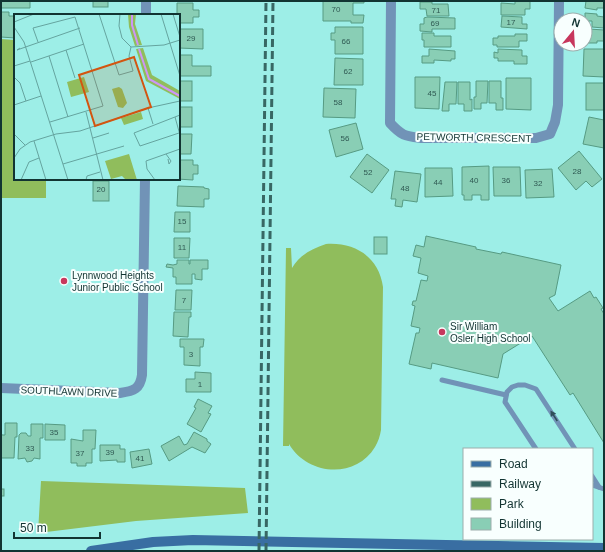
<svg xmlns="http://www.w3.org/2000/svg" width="605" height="552" font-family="Arial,sans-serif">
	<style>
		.green { fill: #90bd5c }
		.building { fill: #89ceb5; stroke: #569b83 }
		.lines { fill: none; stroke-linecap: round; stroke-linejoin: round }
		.lane { stroke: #7193b7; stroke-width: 5 }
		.street { stroke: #7193b7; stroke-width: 10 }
		.secondary { stroke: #396ea2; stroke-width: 10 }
		.rail { stroke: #386764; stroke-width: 3; stroke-dasharray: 8 4; stroke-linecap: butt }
		.oneway { fill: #2e505a }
		.poi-dot { fill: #c7375d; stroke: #f8fffe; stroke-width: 1.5 }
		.labels { text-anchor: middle; stroke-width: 4; stroke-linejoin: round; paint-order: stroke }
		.number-label { font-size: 8px; fill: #305a53 }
		.street-label { font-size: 10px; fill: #123432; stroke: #f8fffe }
		.poi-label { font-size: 10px; fill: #123432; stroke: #f8fffe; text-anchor: start }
		.inset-river { fill: none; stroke: #cd95f7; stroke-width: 2 }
		.inset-road { fill: none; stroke: #65a49f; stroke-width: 1 }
		.view { fill: #d35510; fill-opacity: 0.15; stroke: #d35510; stroke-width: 2 }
		.inset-edge { fill: none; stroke: #123432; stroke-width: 2 }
	</style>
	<rect width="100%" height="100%" fill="#9deee7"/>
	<g class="green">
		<polygon points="1,39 15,40 15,179 46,179 46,198 1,198"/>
		<path d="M326,244c29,-2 53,13 57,43l-2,143c-1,6 -3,12 -6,17 -20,33 -68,28 -86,-3v2h-6l3,-198h5l1,20c8,-13 19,-19 34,-24z"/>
		<polygon points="41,481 245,488 248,513 136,521 38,533"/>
	</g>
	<g class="building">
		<polygon points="1,1 30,1 30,8 2,8 1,7"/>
		<rect x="93" y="1" width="15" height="6"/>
		<polygon points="323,1 364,1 364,3 353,3 353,15 364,15 363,23 351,23 351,21 323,21"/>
		<polygon points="515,1 530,1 530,9 525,9 525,15 501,15 501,3 515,4"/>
		<polygon points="586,1 604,1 604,8 597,8 597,10 585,8"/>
		<polygon points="420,2 432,2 432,4 448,4 449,16 427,16 426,9 420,9"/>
		<polygon points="177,3 193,3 193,10 199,10 199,17 193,17 193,23 179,23 179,15 177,15"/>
		<polygon points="1,12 9,12 9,16 15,16 15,38 1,37"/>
		<polygon points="585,13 597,14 597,16 604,17 604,28 592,27 592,21 585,21"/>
		<polygon points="502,16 522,17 522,24 527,24 527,29 501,27"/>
		<polygon points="427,17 455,18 455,29 432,29 432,32 420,31 420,24 424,24 424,18"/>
		<polygon points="335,27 363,27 363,54 335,54 335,40 331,40 331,33 335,33"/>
		<polygon points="180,29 203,29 203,49 179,48"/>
		<polygon points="589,29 604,30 604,41 597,41 597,43 585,43 585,35 589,35"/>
		<polygon points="422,33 434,33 434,36 451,36 451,47 424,47 424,40 422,40"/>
		<polygon points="515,34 527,34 527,41 519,41 519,47 497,47 497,45 493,45 493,38 498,38 498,36 515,36"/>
		<polygon points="429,49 455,51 455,59 451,59 451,61 434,60 434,63 422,63 422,56 429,56"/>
		<polygon points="498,49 522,50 522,56 527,56 527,64 514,64 514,61 498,61 498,58 494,58 494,52 498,53"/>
		<polygon points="584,49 604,49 604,77 583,76"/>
		<polygon points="179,55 192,55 192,66 211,66 211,76 179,76"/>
		<polygon points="335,58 363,59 363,85 334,85"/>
		<polygon points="415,77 440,77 439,109 415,108"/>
		<polygon points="506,78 531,78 531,110 506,109"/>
		<rect x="179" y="81" width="13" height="20"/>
		<polygon points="476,81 488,81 487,103 481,103 481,109 474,109 474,97 476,97"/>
		<polygon points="489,81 501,81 501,98 503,98 503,110 496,110 496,103 489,103"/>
		<polygon points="445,82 457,82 456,104 449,104 449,111 442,111"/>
		<polygon points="458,82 470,82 470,100 472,99 472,111 464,111 464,104 458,104"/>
		<rect x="586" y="83" width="18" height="27"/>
		<polygon points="324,88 356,89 355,118 323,117"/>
		<rect x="179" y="107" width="13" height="20"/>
		<polygon points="589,117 604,120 604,148 583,144"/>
		<polygon points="356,123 363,149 336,157 329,130"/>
		<polygon points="179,134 192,134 191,154 179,154"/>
		<polygon points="579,151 602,179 592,187 586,181 576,190 558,168"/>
		<polygon points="367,154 389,170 372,193 350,177"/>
		<polygon points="179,160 193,160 193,165 198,165 198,174 193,174 193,180 177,179 179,179"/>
		<polygon points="489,166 489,200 481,200 481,195 472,195 472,200 464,200 464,195 462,195 462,167"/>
		<polygon points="493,167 520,167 521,196 494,196"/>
		<polygon points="425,168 452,168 453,196 425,197"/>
		<polygon points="552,169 554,197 526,198 525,170"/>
		<polygon points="395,171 421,174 417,202 403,200 402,207 395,206 396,199 391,199"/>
		<rect x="93" y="181" width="16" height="20"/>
		<polygon points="178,186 204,187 204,188 209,189 209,199 204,199 204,207 177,206"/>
		<polygon points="175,212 190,212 190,232 174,232"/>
		<polygon points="426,236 476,247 476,249 501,254 502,252 561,265 555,295 549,298 558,311 590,291 594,298 596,297 603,308 601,309 604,314 604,443 573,393 570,395 532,336 503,354 498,378 432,363 431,369 409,364 416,333 419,333 420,328 411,326 415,306 412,305 413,301 416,301 421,280 427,281 428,276 418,273 421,258 413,256 416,245 424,247"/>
		<rect x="374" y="237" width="13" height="17"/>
		<polygon points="174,238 190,238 189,258 174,258"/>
		<polygon points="177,260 189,260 189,264 190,264 190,260 208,260 208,269 202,269 202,280 195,279 195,274 192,274 192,284 176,284 176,277 173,277 173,268 166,267 167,264 173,265 177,264"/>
		<polygon points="176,290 192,290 191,310 175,310"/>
		<polygon points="174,312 191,312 191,317 189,317 188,337 173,336"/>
		<polygon points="180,339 204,339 203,347 200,347 200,366 184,365 184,347 180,347"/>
		<polygon points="195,372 211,373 211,392 186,392 186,379 195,379"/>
		<polygon points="198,399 212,406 208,413 211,414 201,432 187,424 196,408 194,407"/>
		<polygon points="5,423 17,423 17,437 15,437 14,458 1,458 1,433 2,435 5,435"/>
		<polygon points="31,424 43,424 43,438 40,438 40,459 34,458 32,461 27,462 25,458 18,459 19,435 21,433 26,433 28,436 31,436"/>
		<polygon points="45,424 65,425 65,440 45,440"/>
		<polygon points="83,430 96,430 95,449 92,449 92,463 86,463 86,466 77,466 77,463 71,463 71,439 83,441"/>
		<polygon points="194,432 207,439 207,441 211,444 205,453 192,447 169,461 161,446 179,436 184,445 187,444"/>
		<polygon points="100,445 120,445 120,449 125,449 125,462 117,462 117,460 100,461"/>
		<polygon points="149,449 152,464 132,468 130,452"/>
		<rect x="1" y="489" width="3" height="7"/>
	</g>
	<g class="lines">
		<g class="lane">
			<polyline points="442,380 506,395"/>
			<polyline points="536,449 505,402 507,392 512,387 518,385 525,385 536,389 575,449"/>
			<polyline points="592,476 599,487"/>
			<polyline points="592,485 604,489"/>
		</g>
		<g class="street">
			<path d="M391,1l-1,122c12,13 15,13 31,15h115l14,-4 5,-12 3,-17 1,-104"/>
			<polyline points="146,15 146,1"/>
			<path d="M1,388l119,5c14,-2 20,-4 22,-18l3,-196"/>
		</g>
		<polyline class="secondary" points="91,551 153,542 193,540 604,548"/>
		<g class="rail">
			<polyline points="259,551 266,1"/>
			<polyline points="266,551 273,1"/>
		</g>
	</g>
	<defs><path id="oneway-solid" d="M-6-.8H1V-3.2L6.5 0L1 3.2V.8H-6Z"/></defs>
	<use class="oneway" href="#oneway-solid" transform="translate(554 416) rotate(-123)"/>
	<g class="poi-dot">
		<circle cx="64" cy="281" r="4"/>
		<circle cx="442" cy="332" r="4"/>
	</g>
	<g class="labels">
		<g class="number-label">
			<text x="336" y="12">70</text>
			<text x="436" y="13">71</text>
			<text x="511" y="25">17</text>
			<text x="435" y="26">69</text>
			<text x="191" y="41">29</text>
			<text x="346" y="44">66</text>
			<text x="348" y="74">62</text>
			<text x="432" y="96">45</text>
			<text x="338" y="105">58</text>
			<text x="345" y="141">56</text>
			<text x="577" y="174">28</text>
			<text x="368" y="175">52</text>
			<text x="474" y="183">40</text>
			<text x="506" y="183">36</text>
			<text x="438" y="185">44</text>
			<text x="538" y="186">32</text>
			<text x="405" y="191">48</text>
			<text x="101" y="192">20</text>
			<text x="182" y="224">15</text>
			<text x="182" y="250">11</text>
			<text x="184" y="303">7</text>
			<text x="191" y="357">3</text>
			<text x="200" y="387">1</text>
			<text x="54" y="435">35</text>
			<text x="30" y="451">33</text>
			<text x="110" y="455">39</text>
			<text x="80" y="456">37</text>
			<text x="140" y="461">41</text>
		</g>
		<g class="street-label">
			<text transform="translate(474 137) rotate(1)" y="4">PETWORTH CRESCENT</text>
			<text transform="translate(69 391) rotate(2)" y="4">SOUTHLAWN DRIVE</text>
		</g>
		<g class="poi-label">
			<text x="72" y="279">Lynnwood Heights<tspan x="72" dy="12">Junior Public School</tspan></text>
			<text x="450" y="330">Sir William<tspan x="450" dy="12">Osler High School</tspan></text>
		</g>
	</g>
	<g transform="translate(14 14)">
		<rect width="166" height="166" fill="#9deee7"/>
		<path d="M114,0h8l-1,10 7,21 -7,1 -6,-19zM129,34l9,27 28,16v8l-34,-18 -10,-32zM70,63l5,15 -18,5 -4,-15zM105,73l3,2 5,14 -4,5 -5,-1 -6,-18zM127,98l2,7 -19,6 -3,-7zM115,140l8,26h-11l-4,-4 -11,3 -6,-18z" fill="#90bd5c"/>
		<path class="inset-river" d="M118,0v11l6,20M125,35l10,30 31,17"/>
		<path class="inset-road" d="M85,0l20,61 14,-4 -4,-15 2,-9M106,0l-1,12 3,12 9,9 33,-2 16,-5M147,0l19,62M159,0l7,23M0,8l20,-8M0,13l10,15 44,138M24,28l-5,-14 42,-11 28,89 -53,16M6,34l-3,2 63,-22M52,36l9,28M35,42l19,61M17,48l53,-18M0,52l16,-5M0,63l6,6 6,18M0,91l27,-9M134,94l5,16M72,98l17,68M161,103l5,18M165,119l-39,13 -6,-13 46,-18M0,120l11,11M79,124l16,-5M20,127l12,39M152,140l5,7 -2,3 -1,-5M0,144l6,-9 10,-7 26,-8 24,-3 68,-23 32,-7M49,150l61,-18M7,166l8,-18 10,-4M72,166l1,-4 13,-4M141,166l-8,-11 -1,-8 34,-12"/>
		<path class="view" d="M120,43l17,50 -56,19 -16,-51z"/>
		<rect width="166" height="166" class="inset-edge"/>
	</g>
	<rect width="605" height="552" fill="none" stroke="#123432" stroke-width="4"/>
	<rect x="463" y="448" width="130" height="92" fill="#f8fffe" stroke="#9caeac"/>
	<rect x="471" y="461" width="20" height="6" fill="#396ea2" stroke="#9caeac"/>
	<text x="499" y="468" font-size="12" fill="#123432">Road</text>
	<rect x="471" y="481" width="20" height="6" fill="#386764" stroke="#9caeac"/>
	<text x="499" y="488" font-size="12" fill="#123432">Railway</text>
	<rect x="471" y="498" width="20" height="12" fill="#90bd5c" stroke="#9caeac"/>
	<text x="499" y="508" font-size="12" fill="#123432">Park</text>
	<rect x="471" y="518" width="20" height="12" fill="#89ceb5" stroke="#9caeac"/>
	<text x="499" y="528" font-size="12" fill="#123432">Building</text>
	<g transform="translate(573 32) rotate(18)"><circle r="19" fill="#f8fffe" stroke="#9caeac"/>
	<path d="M0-3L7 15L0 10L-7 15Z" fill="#c7375d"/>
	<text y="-6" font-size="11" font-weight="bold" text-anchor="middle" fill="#123432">N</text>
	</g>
	<path d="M14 532v6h86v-6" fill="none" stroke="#123432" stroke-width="2"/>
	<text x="20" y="532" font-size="12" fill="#123432" stroke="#f8fffe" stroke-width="3" paint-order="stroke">50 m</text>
</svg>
